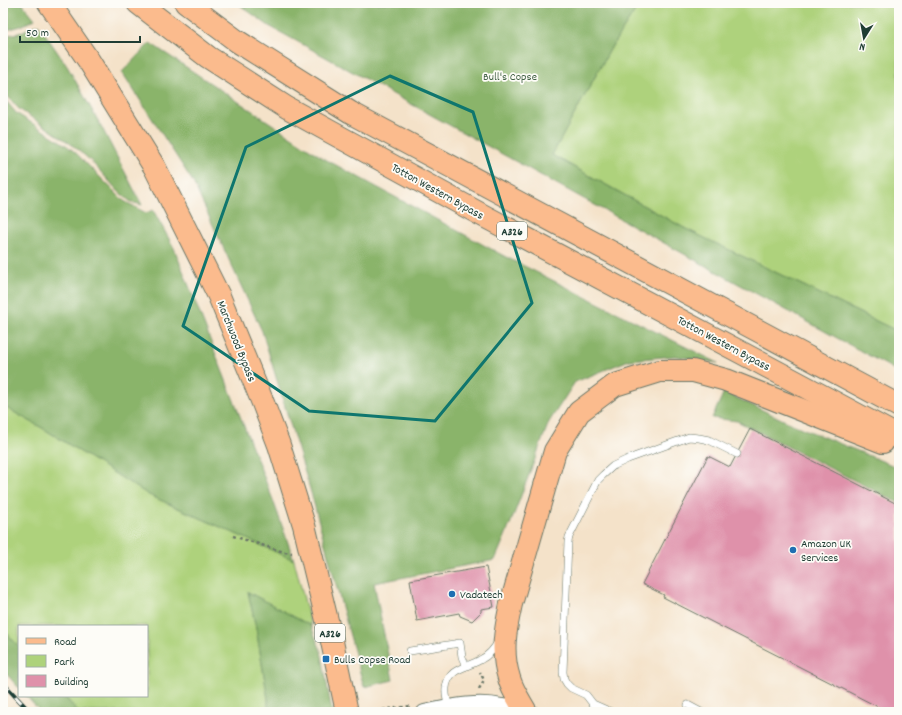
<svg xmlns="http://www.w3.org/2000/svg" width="902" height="715" font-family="Dekko,sans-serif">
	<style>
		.green { fill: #aed27b; stroke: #668858 }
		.forest { fill: #8ab46b; stroke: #547850 }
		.building { fill: #df91aa }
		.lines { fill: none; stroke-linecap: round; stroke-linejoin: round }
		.service-casing { stroke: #6a7768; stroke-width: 8 }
		.minor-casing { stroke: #6a7768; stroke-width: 16 }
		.primary-casing { stroke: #6a7768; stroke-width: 24 }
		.path { stroke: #6a7768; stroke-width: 2.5; stroke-dasharray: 3 3; stroke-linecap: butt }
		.service { stroke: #fff; stroke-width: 7 }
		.minor { stroke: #fff; stroke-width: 14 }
		.primary { stroke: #fbbb8d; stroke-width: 22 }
		.rail-casing { stroke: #1f3d34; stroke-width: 4.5 }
		.rail { stroke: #fdfcf7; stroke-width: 3; stroke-dasharray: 9; stroke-linecap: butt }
		.marked { fill: none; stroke: #0f766e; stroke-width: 3; stroke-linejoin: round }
		.poi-dot { fill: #1f6fb2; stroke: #fdfcf7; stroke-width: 1.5 }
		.labels { text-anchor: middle; stroke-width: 3.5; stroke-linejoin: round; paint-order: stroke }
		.shield { fill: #fdfcf7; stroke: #62766e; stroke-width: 1 }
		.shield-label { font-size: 11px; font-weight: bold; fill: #1f3d34 }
		.park-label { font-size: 12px; fill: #436246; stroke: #fdfcf7 }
		.street-label { font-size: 12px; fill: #1f3d34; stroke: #fdfcf7 }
		.poi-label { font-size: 12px; fill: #1f3d34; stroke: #fdfcf7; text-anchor: start }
	</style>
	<rect width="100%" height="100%" fill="#fdfcf7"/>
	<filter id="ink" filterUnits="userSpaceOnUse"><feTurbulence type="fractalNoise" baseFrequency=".025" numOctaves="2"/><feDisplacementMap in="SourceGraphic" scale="8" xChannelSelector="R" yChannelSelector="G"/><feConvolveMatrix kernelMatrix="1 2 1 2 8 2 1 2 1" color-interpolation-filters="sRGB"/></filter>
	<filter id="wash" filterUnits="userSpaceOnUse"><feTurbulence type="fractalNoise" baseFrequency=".012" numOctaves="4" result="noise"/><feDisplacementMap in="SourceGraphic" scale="16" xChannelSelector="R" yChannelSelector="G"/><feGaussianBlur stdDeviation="0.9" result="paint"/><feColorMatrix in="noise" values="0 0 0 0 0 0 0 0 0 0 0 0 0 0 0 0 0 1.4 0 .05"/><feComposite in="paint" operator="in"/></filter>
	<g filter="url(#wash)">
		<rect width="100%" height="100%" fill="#f4e2c9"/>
		<g class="green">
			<polygon points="640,3 899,3 899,332 686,229 552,155 612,46"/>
			<polygon points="3,406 44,429 149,495 294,560 311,626 248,592 256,628 268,699 268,712 78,712 64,696 147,696 147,626 19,626 19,647 3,629"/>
		</g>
		<g class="forest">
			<polygon points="3,3 22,3 35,19 21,26 3,31"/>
			<polygon points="237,3 640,3 612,46 552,155 686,229 899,332 899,372 269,26"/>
			<polygon points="38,24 67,66 101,126 142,205 131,202 119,192 90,160 71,144 19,109 3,91 3,36 19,33"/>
			<polygon points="150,43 323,158 504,256 718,363 675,356 629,360 575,382 549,422 511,522 495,560 374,583 393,680 364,687 310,489 262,331 193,182 122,72"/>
			<polygon points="3,97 16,113 66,145 76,153 124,201 146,213 153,210 174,248 273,500 294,560 149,495 44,429 3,406"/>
			<polygon points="724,392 792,424 899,468 899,503 737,421 712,418"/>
			<polygon points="248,592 311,626 321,651 332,712 268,712 268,699 256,628"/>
			<polygon points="3,629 19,647 19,688 3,670"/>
			<polygon points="26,696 64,696 78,712 41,712"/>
		</g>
		<g id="blocks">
			<g class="building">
				<polygon points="750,429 899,505 899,712 888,712 663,597 664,595 642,584 708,456 730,467"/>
				<polygon points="486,567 494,607 481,609 481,612 472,621 460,616 459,613 417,621 410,580"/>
			</g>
		</g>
	</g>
	<g filter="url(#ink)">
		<use href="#blocks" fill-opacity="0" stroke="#6a7768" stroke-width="1"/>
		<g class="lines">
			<g class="service-casing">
				<g id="service">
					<polyline points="410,651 460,643 462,657 466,666"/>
					<polyline points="688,705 701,712"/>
					<path d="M449,710c-1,-7 -4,-15 -3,-22 2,-20 20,-20 34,-28 8,-4 15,-12 19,-20"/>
					<polyline points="611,712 593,704 586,695 571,688 567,684 564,679 563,672 568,542 569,537 598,480 603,475 613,466 628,459 689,437 699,438 709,440 737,454"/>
				</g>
			</g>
			<g class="minor-casing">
				<path id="minor" d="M424,712c25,-5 52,-12 78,-6 7,1 14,4 21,6"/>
			</g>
			<g class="primary-casing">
				<g id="primary">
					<polyline points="49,3 89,61 155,168 219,296 263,403 279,445 304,525 331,637 347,712"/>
					<polyline points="138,3 208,57 287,108 482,215 757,361 899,437"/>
					<polyline points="186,3 237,41 351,113 899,406"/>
					<path d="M526,712c-6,-11 -14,-22 -17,-34 -8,-26 -4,-47 2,-74l44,-153 24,-39 36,-27 45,-14h33l33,9 157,62"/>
				</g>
			</g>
			<g class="path">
				<polyline points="233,536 284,552 292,553"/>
				<polyline points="479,689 484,680 480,672"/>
				<polyline points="365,710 374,711 411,706"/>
			</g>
			<use href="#service" class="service"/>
			<use href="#minor" class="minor"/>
			<use href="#primary" class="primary"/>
			<g class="rail-casing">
				<polyline id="rail" points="3,683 30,712"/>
			</g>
			<use href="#rail" class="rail"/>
		</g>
	</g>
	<path class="marked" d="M390,76l83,36 59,191 -97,118 -126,-10 -126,-85 63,-179z"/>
	<g class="poi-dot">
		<circle cx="793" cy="550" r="4"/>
		<circle cx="452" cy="594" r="4"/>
		<rect x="322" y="655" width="8" height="8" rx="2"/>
	</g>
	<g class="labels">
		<g class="shield">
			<rect x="497" y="222" width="30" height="18" rx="3"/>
			<rect x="315" y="624" width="30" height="18" rx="3"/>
		</g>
		<g class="shield-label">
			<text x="512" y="235">A326</text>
			<text x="330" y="637">A326</text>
		</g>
		<g class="park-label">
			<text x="510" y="80">Bull's Copse</text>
		</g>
		<g class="street-label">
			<text transform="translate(438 191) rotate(29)" y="4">Totton Western Bypass</text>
			<text transform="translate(237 341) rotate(68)" y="4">Marchwood Bypass</text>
			<text transform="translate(724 343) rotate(28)" y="4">Totton Western Bypass</text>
		</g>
		<g class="poi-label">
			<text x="801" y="547">Amazon UK<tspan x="801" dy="14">Services</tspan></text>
			<text x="460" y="598">Vadatech</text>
			<text x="334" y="663">Bulls Copse Road</text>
		</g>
	</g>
	<rect width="902" height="715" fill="none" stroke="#fdfcf7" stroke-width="16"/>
	<rect x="18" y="625" width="130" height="72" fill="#fdfcf7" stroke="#a4b0a9"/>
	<rect x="26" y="638" width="20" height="6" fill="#fbbb8d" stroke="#a4b0a9"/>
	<text x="54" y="645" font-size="12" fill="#1f3d34">Road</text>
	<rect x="26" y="655" width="20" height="12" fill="#aed27b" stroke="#a4b0a9"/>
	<text x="54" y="665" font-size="12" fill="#1f3d34">Park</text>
	<rect x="26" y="675" width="20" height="12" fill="#df91aa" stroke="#a4b0a9"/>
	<text x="54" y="685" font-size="12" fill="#1f3d34">Building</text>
	<g transform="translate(864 38) rotate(191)" stroke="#fdfcf7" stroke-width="3" paint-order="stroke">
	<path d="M0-3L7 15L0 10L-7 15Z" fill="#1f3d34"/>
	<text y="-6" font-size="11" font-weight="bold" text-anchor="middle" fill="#1f3d34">N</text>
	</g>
	<path d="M20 36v6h120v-6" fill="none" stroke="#1f3d34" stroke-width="2"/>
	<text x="26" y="36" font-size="12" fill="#1f3d34" stroke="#fdfcf7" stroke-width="3" paint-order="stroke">50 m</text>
</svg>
